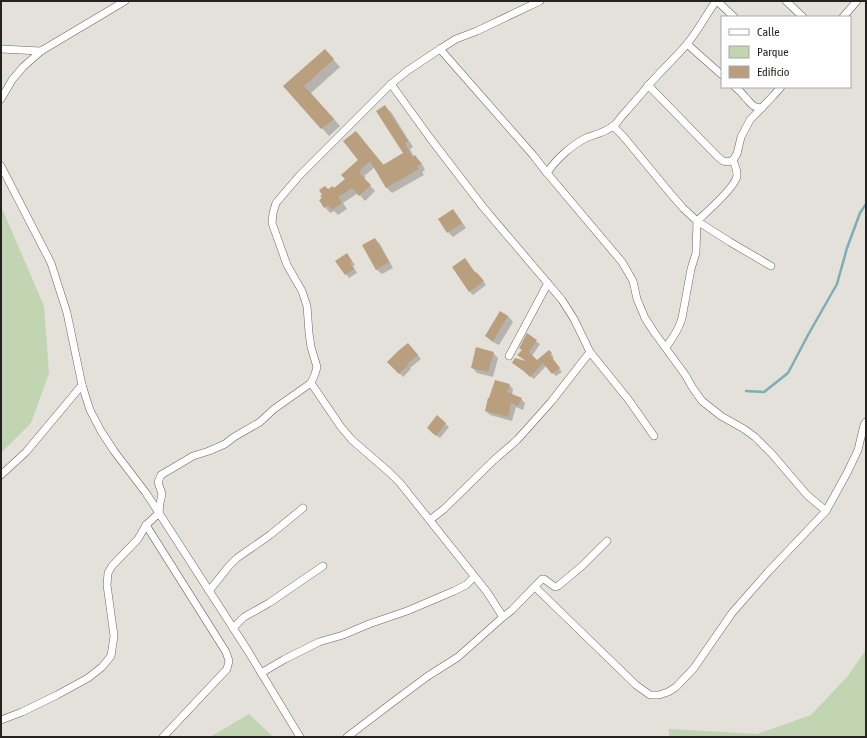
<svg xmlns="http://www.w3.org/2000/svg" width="867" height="738" font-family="'Asap Condensed',sans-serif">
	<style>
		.green { fill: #c1d5b3 }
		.shadow { fill: #0003 }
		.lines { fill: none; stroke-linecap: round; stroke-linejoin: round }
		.stream { stroke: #7bafb7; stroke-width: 2.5 }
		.building { fill: #b99f7d }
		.street-casing { stroke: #696560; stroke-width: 8 }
		.street { stroke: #fff; stroke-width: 7 }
	</style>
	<rect width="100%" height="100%" fill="#e4e0da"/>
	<g class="green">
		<polygon points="1,208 4,213 44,306 49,373 31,423 1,453"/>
		<polygon points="866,650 866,737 669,737 669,729 757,734 811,715 847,677"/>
		<polygon points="249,714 273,737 210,737"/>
	</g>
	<g class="shadow">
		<polygon points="332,58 340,67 311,93 340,126 329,136 285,87"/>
		<polygon points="385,107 391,112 413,147 410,149 414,157 415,156 421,162 425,170 422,172 424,175 392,193 387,188 375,167 364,176 366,177 364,179 375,191 365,201 358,193 343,203 347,209 338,215 334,211 330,213 325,207 323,195 328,190 334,189 347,179 359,161 356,132 384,165 404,154"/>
		<polygon points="453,210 458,216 466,228 453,237 448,232"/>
		<polygon points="375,239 380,244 393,268 382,274 376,269"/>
		<polygon points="347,254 355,265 353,266 357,273 349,278 337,261"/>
		<polygon points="465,259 476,273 480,276 486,285 473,295 470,292 453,267"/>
		<polygon points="500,312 508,316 513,322 499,345 491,341 486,336"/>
		<polygon points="527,335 540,344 532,356 537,361 549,352 554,357 552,359 562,372 556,376 546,366 534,379 517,366 528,362 519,355 523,350"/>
		<polygon points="411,347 421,359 410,368 411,369 403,377 389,362"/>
		<polygon points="493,353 498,358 493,377 477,373 472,367"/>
		<polygon points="509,385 513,389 512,395 521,399 525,403 523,410 516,407 512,421 490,415 486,411"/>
		<polygon points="446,424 449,427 440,438 431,432"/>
	</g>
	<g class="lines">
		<polyline class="stream" points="746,391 764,392 788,373 808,335 837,284 847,248 860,213 866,204"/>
	</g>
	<g class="building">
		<polygon points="325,49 334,59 304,86 334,119 321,129 283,86"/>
		<polygon points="385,105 408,141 405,143 412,157 415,155 421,164 417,166 419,169 386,188 370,161 360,170 361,171 359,173 371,185 359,196 352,188 338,197 342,203 332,210 328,205 324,208 319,200 322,198 320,196 322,195 319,190 325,186 328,189 333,186 334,188 345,179 341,175 358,160 343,141 356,131 383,165 403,153 376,111"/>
		<polygon points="453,209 462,223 447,233 438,219"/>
		<polygon points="375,238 389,262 376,270 362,245"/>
		<polygon points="347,253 352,261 350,263 354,269 345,275 335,261"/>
		<polygon points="465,258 475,273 476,272 484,281 469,292 452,267"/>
		<polygon points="500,311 508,316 493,341 485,336"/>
		<polygon points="527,333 537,340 529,352 537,360 549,350 552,353 550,355 560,368 552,374 543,363 530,377 524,371 512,363 515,358 526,361 517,355 522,350 519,348"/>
		<polygon points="408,343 418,355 407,364 408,365 399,374 387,362 398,351"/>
		<polygon points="476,347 494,352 488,372 471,368"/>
		<polygon points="495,380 510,384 507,392 522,398 518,406 511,403 508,417 485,411 488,398 489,398"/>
		<polygon points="437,415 446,423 436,436 427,428"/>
	</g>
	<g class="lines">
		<g class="street-casing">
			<g id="street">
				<polyline points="717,1 734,17"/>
				<polyline points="786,1 803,17"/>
				<polyline points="843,17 857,1"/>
				<polyline points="687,44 722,75"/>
				<polyline points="1,49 41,51"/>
				<polyline points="440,49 533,155 547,173 622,262 629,274 633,281 637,299 645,318 654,332 686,376 692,387 702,401 721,416 744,429 755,437 772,454 807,495 826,511"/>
				<polyline points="391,84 430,138 483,207 562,300 574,319 590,352 628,399 654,436"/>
				<polyline points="648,85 717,156 723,161 728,162 733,160 737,154 741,137 750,120 773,96 781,87"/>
				<path d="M735,87c4,3 7,6 10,10 7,7 6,10 17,11"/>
				<polyline points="1,99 12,80 23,67 41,51 125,1"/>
				<polyline points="613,126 623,136 670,193 683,208 697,221 730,242 771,266"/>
				<polyline points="1,166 51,263 67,313 82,385 90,410 101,431 114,451 146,493 159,513 248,651 300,737"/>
				<path d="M547,173c9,-14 26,-29 41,-36 9,-3 18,-5 25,-11 3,-2 6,-6 8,-9 9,-10 18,-20 26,-30 13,-15 27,-28 40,-43 11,-13 19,-29 29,-43"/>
				<path d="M666,347c7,-9 13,-18 16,-29l9,-49 5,-16 1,-32c11,-10 34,-30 39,-42 3,-6 -1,-13 -3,-19"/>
				<polyline points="509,356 548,283"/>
				<polyline points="311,383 341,427 352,440 389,472 400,483 487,592 503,617 512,610 542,579 544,579 555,587 558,586 582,566 607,541"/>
				<polyline points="1,475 26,452 82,385"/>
				<polyline points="430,520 444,509 494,460 517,440 551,402 590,352"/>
				<polyline points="146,525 226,652 229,661 227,669 163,737"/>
				<polyline points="535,587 636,685 650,695 659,695 668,692 676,687 694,668 732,613 768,572 826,511 847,473 858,450 864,425 866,422"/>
				<polyline points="209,591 229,566 237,558 270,535 303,508"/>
				<polyline points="233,628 244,617 269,603 323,566"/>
				<polyline points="261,673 285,659 319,642 343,635 369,624 407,611 454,591 466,585 474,577"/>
				<polyline points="1,720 22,712 57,695 88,678 102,667 111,656 114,636 107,585 108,573 112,566 138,539 146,525 159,513 160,503 162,494 158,482 161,475 193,456 209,451 225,444 234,437 260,422 274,409 311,383 315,374 317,367 311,347 309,333 307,306 302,291 287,265 272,223 273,213 276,203 299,176 391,84 407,71 440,49 456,39 477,31 540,1"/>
				<polyline points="347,737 393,702 428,676 458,657 503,617"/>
			</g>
		</g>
		<use href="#street" class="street"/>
	</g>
	<rect width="867" height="738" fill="none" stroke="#242321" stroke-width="4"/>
	<rect x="721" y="16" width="130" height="72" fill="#ffffff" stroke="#a7a7a6"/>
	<rect x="729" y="29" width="20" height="6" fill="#ffffff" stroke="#a7a7a6"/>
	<text x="757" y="36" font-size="12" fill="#242321">Calle</text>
	<rect x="729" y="46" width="20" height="12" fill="#c1d5b3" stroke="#a7a7a6"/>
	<text x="757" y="56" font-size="12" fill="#242321">Parque</text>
	<rect x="729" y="66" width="20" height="12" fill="#b99f7d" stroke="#a7a7a6"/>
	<text x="757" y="76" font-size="12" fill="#242321">Edificio</text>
</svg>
